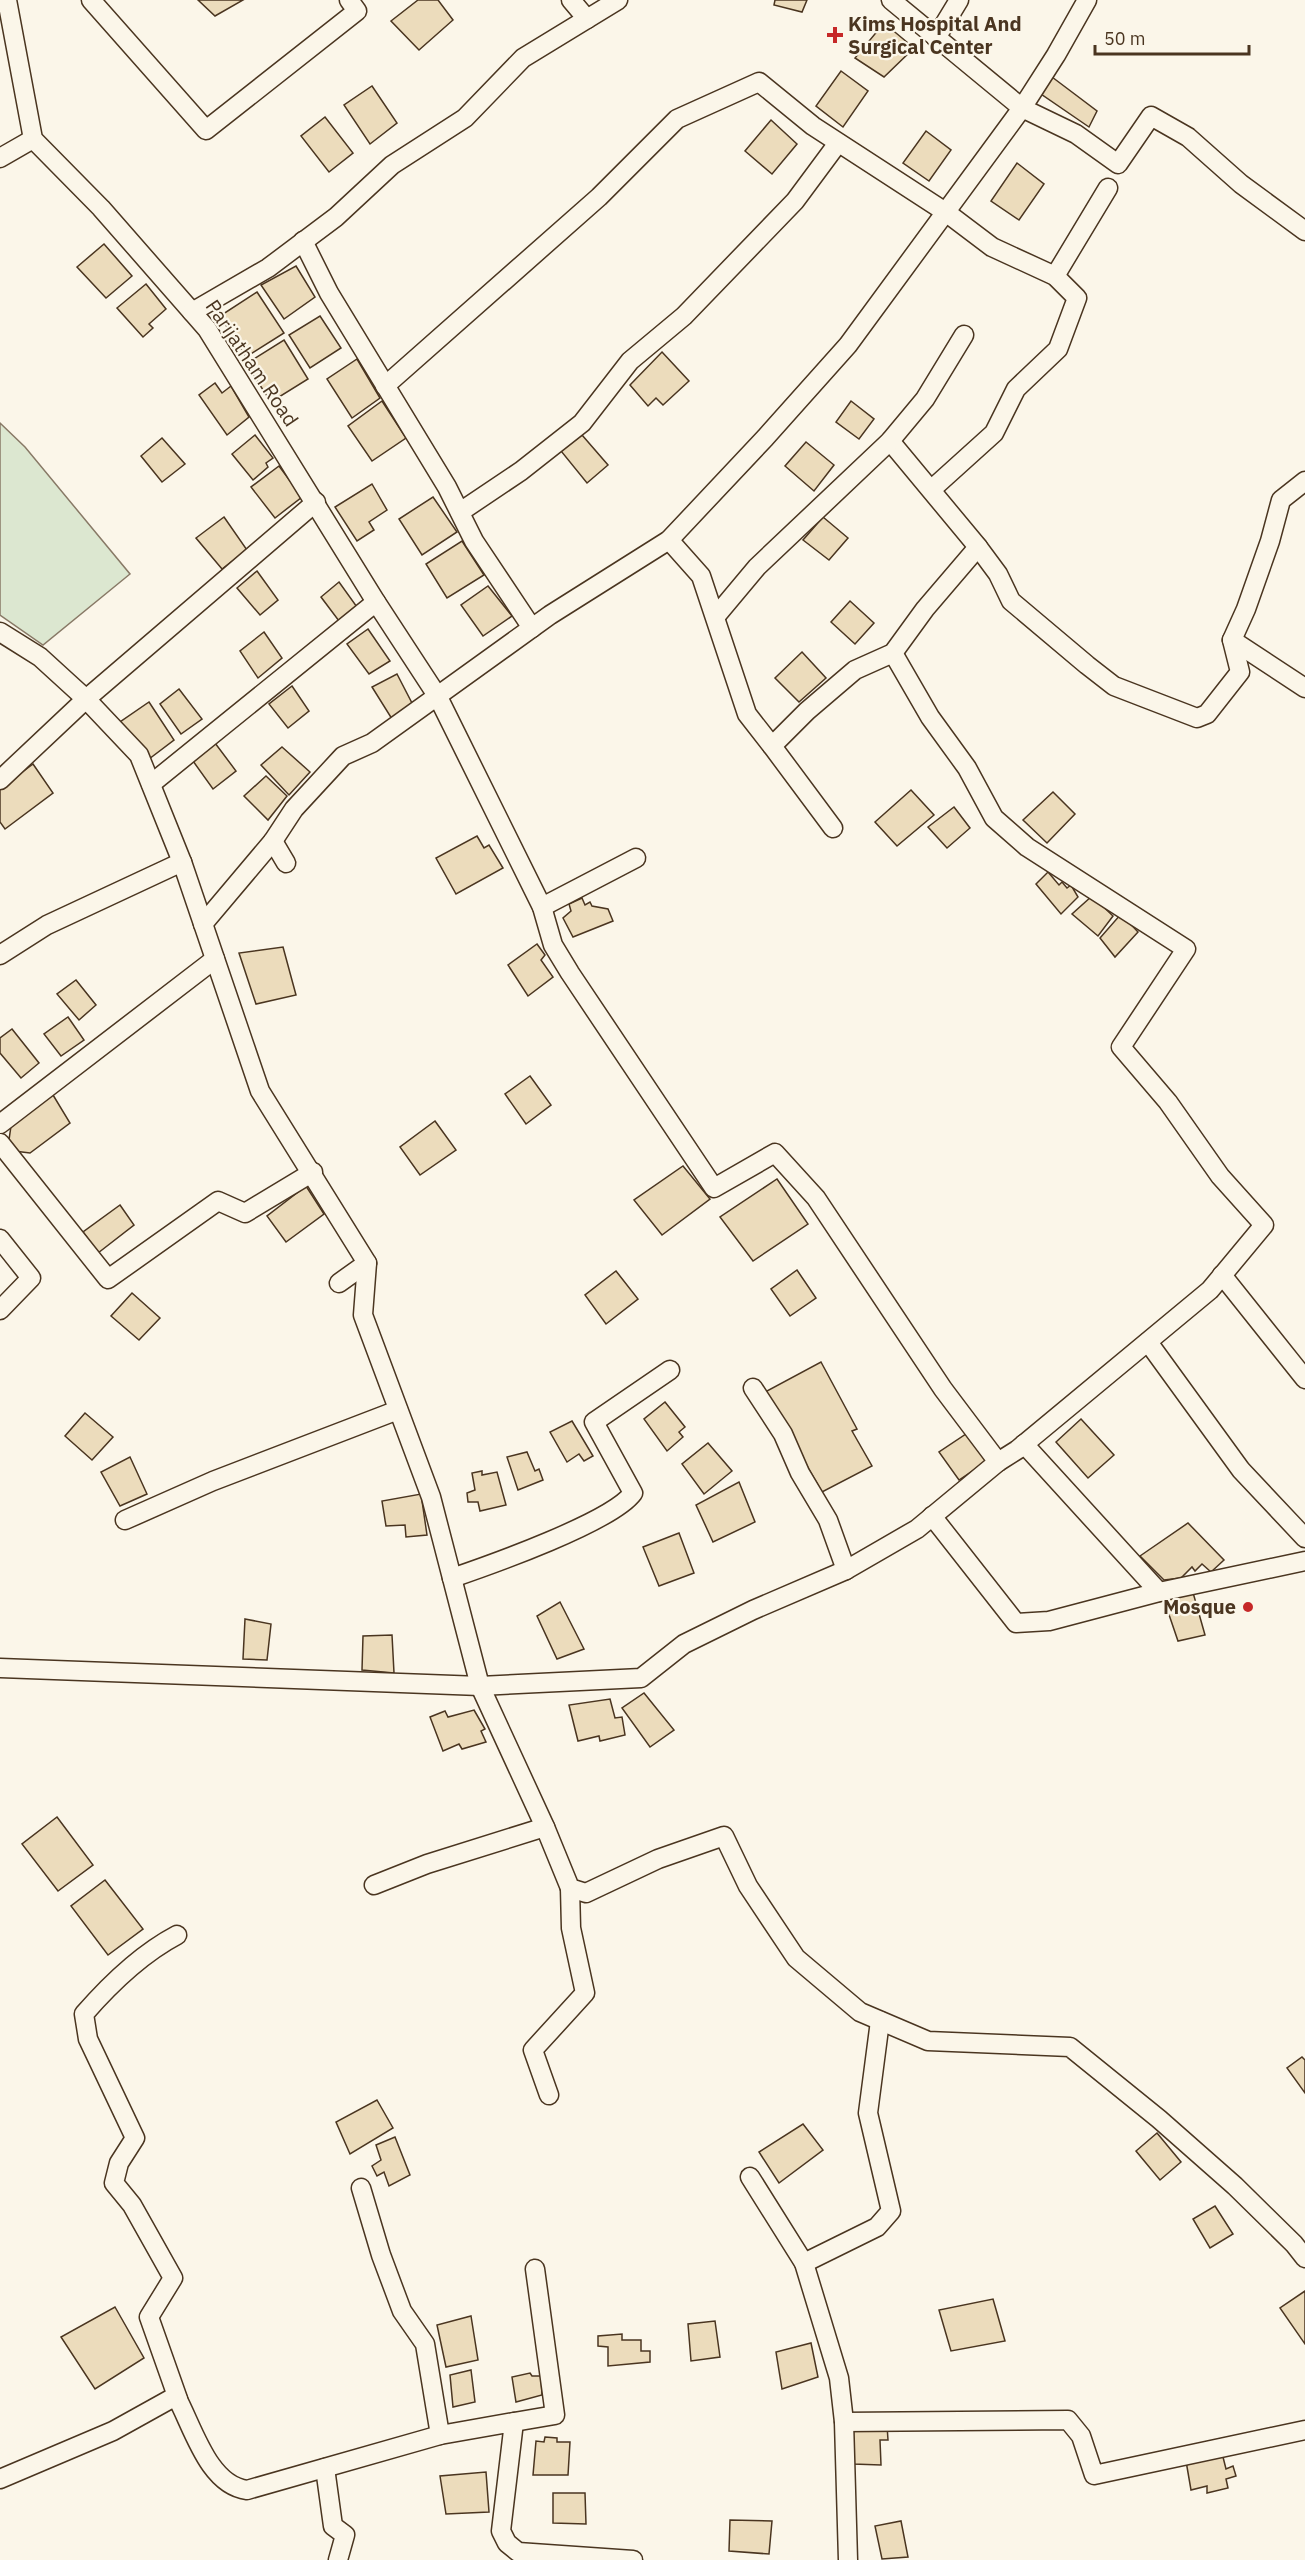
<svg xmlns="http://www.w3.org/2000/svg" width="1305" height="2560" font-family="'IBM Plex Sans',sans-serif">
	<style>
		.green { fill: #dce7d0; stroke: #887966; stroke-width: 1.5 }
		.building { fill: #ecdcbc; stroke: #4a3520; stroke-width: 1.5 }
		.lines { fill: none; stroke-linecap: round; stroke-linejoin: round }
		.minor-casing { stroke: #4a3520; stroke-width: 21 }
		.minor { stroke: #fbf6e9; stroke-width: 18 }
		.poi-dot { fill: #c62828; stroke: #fbf6e9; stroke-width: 2 }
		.labels { text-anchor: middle; stroke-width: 4.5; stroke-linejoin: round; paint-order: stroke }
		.poi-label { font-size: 20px; font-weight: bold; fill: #4a3520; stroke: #fbf6e9; text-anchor: start }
		.street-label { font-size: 20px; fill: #4a3520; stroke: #fbf6e9 }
	</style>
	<rect width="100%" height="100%" fill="#fbf6e9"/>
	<polygon class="green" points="0,423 25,447 130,574 43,645 0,615"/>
	<g class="building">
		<polygon points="198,0 243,0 215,16"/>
		<polygon points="418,0 438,0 453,20 419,50 391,21"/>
		<polygon points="775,0 807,0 802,12 774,5"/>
		<polygon points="884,23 914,48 884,77 855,58"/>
		<polygon points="841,71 868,91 843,127 816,106"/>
		<polygon points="1052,77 1097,111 1089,127 1041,94"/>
		<polygon points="372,86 397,123 370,144 344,105"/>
		<polygon points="325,117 353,153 329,172 301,136"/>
		<polygon points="771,120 797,144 772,174 745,151"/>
		<polygon points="926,131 951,150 929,181 903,163"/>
		<polygon points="1017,163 1044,184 1019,220 991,201"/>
		<polygon points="104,244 132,276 106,298 77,267"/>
		<polygon points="296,266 315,297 284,319 261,285"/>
		<polygon points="146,284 166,309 149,324 153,328 143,337 117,308"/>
		<polygon points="257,292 284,333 246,357 220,316"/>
		<polygon points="320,316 341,348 310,368 289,335"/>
		<polygon points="284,340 308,379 271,402 246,364"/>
		<polygon points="662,352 689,381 663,405 656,398 648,406 630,385"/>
		<polygon points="357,359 380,398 352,418 327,379"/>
		<polygon points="215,383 222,393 231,386 249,417 227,435 199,395"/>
		<polygon points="382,401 406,438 372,461 348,426"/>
		<polygon points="851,401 874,419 859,439 836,422"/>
		<polygon points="255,435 273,458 266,463 268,467 253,480 232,454"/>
		<polygon points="582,435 608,465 587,483 561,451"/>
		<polygon points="162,438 185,464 162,482 141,456"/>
		<polygon points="806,442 834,465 814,491 785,466"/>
		<polygon points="279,466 302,497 275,518 251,487"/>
		<polygon points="372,484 387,510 369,522 374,530 357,541 335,507"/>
		<polygon points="433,497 457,532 422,555 399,519"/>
		<polygon points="224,517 247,550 222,569 196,538"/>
		<polygon points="823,517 848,538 829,560 803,540"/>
		<polygon points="462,541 484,575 447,598 426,564"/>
		<polygon points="257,571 278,600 260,615 237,588"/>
		<polygon points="339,582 357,607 339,621 321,597"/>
		<polygon points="488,586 512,616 483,636 461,605"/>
		<polygon points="850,601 874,623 855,644 831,622"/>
		<polygon points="368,629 390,661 369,674 347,644"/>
		<polygon points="264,632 282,658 258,678 240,651"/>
		<polygon points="802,652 826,678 799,702 775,678"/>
		<polygon points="397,674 414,707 392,719 372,687"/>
		<polygon points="292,686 309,711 288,728 269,704"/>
		<polygon points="179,689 202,719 181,734 160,704"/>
		<polygon points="149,702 174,740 149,759 120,722"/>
		<polygon points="215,743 236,771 213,789 193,761"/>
		<polygon points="282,747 310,772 289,795 261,765"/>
		<polygon points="33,764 53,793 5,829 0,822 0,789"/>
		<polygon points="266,776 287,796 268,820 244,796"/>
		<polygon points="911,790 934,815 897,846 875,822"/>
		<polygon points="1053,792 1075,814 1047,843 1023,820"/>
		<polygon points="954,807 970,828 947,848 928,827"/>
		<polygon points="477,836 484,848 489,845 503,868 456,894 436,858"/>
		<polygon points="1048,872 1059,885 1062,882 1067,888 1071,885 1078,897 1061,914 1036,884"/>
		<polygon points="1092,896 1113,916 1098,936 1072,914"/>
		<polygon points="582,898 585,905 590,902 592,906 608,909 613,921 573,937 563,918 571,911 569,904"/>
		<polygon points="1121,914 1138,932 1115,957 1100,938"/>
		<polygon points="537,944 545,955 541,960 553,977 528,996 508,965"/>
		<polygon points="283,947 296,995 256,1004 239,953"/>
		<polygon points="76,980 96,1005 79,1020 57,994"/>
		<polygon points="68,1017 84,1040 61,1056 44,1034"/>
		<polygon points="12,1029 39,1063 21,1078 0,1053 0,1038"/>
		<polygon points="530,1076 551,1105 526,1124 505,1094"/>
		<polygon points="50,1090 70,1123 30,1153 14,1151 9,1140 11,1126"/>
		<polygon points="435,1121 456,1150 420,1175 400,1147"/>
		<polygon points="683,1166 710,1199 662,1235 634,1200"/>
		<polygon points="777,1179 808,1224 753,1261 720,1217"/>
		<polygon points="306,1186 324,1214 286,1242 267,1216"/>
		<polygon points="120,1205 134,1225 98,1253 83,1232"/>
		<polygon points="797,1270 816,1298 790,1316 771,1289"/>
		<polygon points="616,1271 638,1299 606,1324 585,1295"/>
		<polygon points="132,1293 160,1318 139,1340 111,1316"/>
		<polygon points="821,1362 857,1429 852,1431 872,1466 822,1492 765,1392"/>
		<polygon points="665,1402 685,1427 679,1432 683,1437 667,1451 644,1419"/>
		<polygon points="85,1413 113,1437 92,1460 65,1436"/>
		<polygon points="1081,1419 1114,1455 1088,1478 1056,1442"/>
		<polygon points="572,1421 593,1456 584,1461 579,1454 567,1462 550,1432"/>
		<polygon points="966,1434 987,1461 959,1480 939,1452"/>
		<polygon points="708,1443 732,1471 704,1494 682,1464"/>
		<polygon points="527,1452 535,1471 539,1469 543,1480 518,1490 507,1457"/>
		<polygon points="130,1457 147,1494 120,1506 101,1472"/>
		<polygon points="482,1471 482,1475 497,1472 506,1505 480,1511 478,1502 468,1502 467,1493 475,1490 472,1473"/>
		<polygon points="739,1482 755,1522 713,1542 696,1505"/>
		<polygon points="421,1494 427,1535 406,1537 405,1525 386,1526 382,1501"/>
		<polygon points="1188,1523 1224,1560 1211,1572 1202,1564 1195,1571 1192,1567 1181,1578 1164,1580 1140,1556"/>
		<polygon points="679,1533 694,1573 659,1586 643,1547"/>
		<polygon points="1192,1589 1205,1635 1178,1641 1163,1597"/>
		<polygon points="560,1602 584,1649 557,1659 537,1616"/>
		<polygon points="245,1619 271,1624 267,1660 243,1659"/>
		<polygon points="392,1635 394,1673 362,1670 363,1636"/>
		<polygon points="644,1693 674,1730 650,1747 622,1708"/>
		<polygon points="610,1699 615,1718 622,1717 625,1735 600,1741 599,1736 578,1741 569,1705"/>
		<polygon points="474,1710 485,1729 481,1731 486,1742 462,1749 459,1744 443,1751 430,1717 445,1711 448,1717"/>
		<polygon points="57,1817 93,1865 58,1891 22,1844"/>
		<polygon points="105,1880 143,1929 108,1955 71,1906"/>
		<polygon points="1302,2057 1305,2060 1305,2093 1287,2068"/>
		<polygon points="377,2100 393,2128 350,2154 336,2122"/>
		<polygon points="803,2124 823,2150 779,2183 759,2152"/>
		<polygon points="1157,2133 1181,2162 1160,2180 1136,2151"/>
		<polygon points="395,2137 410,2175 389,2186 384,2172 377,2176 372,2166 381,2160 376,2145"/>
		<polygon points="1215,2206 1233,2234 1210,2248 1193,2219"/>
		<polygon points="1305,2291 1305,2344 1280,2308"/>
		<polygon points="993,2299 1005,2341 951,2351 939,2310"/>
		<polygon points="115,2307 144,2358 95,2389 61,2337"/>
		<polygon points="471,2316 478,2360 446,2367 437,2325"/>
		<polygon points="715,2321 720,2357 691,2361 688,2324"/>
		<polygon points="622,2334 622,2340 641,2340 641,2351 650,2351 650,2362 608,2366 608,2347 598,2346 598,2336"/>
		<polygon points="811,2343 818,2377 782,2389 776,2352"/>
		<polygon points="471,2370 475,2402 453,2407 450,2375"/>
		<polygon points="530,2373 532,2376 541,2376 542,2395 516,2402 512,2377"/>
		<polygon points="887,2425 888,2440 880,2440 881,2465 853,2464 852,2426"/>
		<polygon points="545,2437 557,2438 557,2442 570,2442 568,2475 533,2475 536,2441 544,2442"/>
		<polygon points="1222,2453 1226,2469 1233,2466 1236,2476 1226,2479 1228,2488 1207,2493 1207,2486 1191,2490 1186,2461"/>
		<polygon points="486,2472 489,2512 446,2514 440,2476"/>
		<polygon points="553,2493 585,2493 586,2524 553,2523"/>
		<polygon points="730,2520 772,2521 769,2554 729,2551"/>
		<polygon points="901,2521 908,2557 882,2559 875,2526"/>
	</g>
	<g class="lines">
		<g class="minor-casing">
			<g id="minor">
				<polyline points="7,0 33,139 101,208 207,329 376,602 438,697 542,907 553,945 570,973 714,1188 775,1153 816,1198 943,1389 998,1462"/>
				<polyline points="91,0 206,130 357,11 349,0"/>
				<polyline points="571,0 587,19"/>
				<polyline points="891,0 1022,108 1076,134 1118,164 1151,116 1188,137 1241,184 1305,231"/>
				<polyline points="936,38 959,0"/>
				<polyline points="0,158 33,139"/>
				<polyline points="303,241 329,293 447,487 474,541 532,628"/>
				<polyline points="1055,276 1108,188"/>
				<polyline points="192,312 268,268 336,217 392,165 465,118 523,58 618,0"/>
				<polyline points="385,386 599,197 677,119 759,82 813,126 947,213 992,247 1055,276 1077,298 1058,349 1016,389 994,433 932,489"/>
				<polyline points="460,512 521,471 582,423 630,361 684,316 795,201 838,143"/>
				<polyline points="669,540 701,576 747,714 772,746 807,711 855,670 893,653 925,609 978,547 890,441"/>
				<polyline points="978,547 998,574 1011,601 1087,665 1114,686 1197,718 1207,714 1240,672 1232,640 1246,609 1270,541 1281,500 1305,481"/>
				<polyline points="716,616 757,567 890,441 925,399 964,335"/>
				<polyline points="0,632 40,657 86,699 139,755 182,862 260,1091 367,1263 363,1315 431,1497 480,1686 545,1827 570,1888 586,1893 658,1859 724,1836 748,1886 796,1958 860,2012 928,2041 1070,2047 1159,2119 1235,2186 1294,2244 1305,2258"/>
				<polyline points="1232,640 1305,688"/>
				<polyline points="772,746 833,828"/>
				<polyline points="0,780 86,699 316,502"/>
				<polyline points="151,784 376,602"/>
				<polyline points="273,841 286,863"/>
				<polyline points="542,907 636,858"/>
				<polyline points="203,924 273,841 294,809 343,756 372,743 550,615 669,540 765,438 848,345 1022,108 1056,55 1087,0"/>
				<polyline points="0,955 47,925 182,862"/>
				<polyline points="0,1124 215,959"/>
				<polyline points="0,1143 108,1279 218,1201 245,1213 313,1172"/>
				<polyline points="0,1239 31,1278 0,1310"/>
				<polyline points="1222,1275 1305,1379"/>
				<polyline points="339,1283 367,1263"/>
				<polyline points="1148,1342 1241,1470 1305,1538"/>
				<polyline points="753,1388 783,1434 800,1473 828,1520 846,1570"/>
				<polyline points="1024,1444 1159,1592"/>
				<polyline points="932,1516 1016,1623 1049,1621 1159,1592 1305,1561"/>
				<polyline points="125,1520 213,1481 398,1410"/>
				<path d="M452,1578c38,-13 160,-56 181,-85l-39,-71 76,-52"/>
				<polyline points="0,1668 480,1686 641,1678 684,1644 753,1610 846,1570 917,1529 998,1462 1017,1450 1210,1290 1264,1225 1220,1176 1168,1102 1121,1047 1186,949 1027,847 994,818 967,768 930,717 893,653"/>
				<polyline points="374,1885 427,1864 545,1827"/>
				<path d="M177,1935c-36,19 -66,48 -93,79l4,25 47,99 -16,25 -5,20 18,22 41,73 -24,39 29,82"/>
				<polyline points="549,2095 533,2050 585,1993 571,1928 570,1888"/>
				<polyline points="750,2177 804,2263 839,2378 844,2422 848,2560"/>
				<polyline points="361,2188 381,2255 402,2311 425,2344 440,2435 514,2422 501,2531 507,2543 518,2552 633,2560"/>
				<polyline points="804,2263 877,2227 891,2211 868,2113 880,2021"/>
				<polyline points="514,2422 555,2415 535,2269"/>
				<polyline points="844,2422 1068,2420 1081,2436 1094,2475 1305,2430"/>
				<polyline points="325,2468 333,2526 345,2535 338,2560"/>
				<path d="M0,2479l113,-48 63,-35c17,31 32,89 71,94l193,-55"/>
			</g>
		</g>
		<use href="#minor" class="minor"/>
	</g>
	<g class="poi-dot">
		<path d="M832 26h6v6h6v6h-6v6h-6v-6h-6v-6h6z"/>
		<circle cx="1248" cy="1607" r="6"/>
	</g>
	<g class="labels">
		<g class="poi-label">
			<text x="848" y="31">Kims Hospital And<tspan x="848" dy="23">Surgical Center</tspan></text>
			<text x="1236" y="1614" text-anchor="end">Mosque</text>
		</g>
		<g class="street-label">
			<text transform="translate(252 363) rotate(56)" y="7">Parijatham Road</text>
		</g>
	</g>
	<path d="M1095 45v9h154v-9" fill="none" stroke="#4a3520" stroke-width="3"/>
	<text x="1104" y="45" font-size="18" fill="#4a3520" stroke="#fbf6e9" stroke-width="4.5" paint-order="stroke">50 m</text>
</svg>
